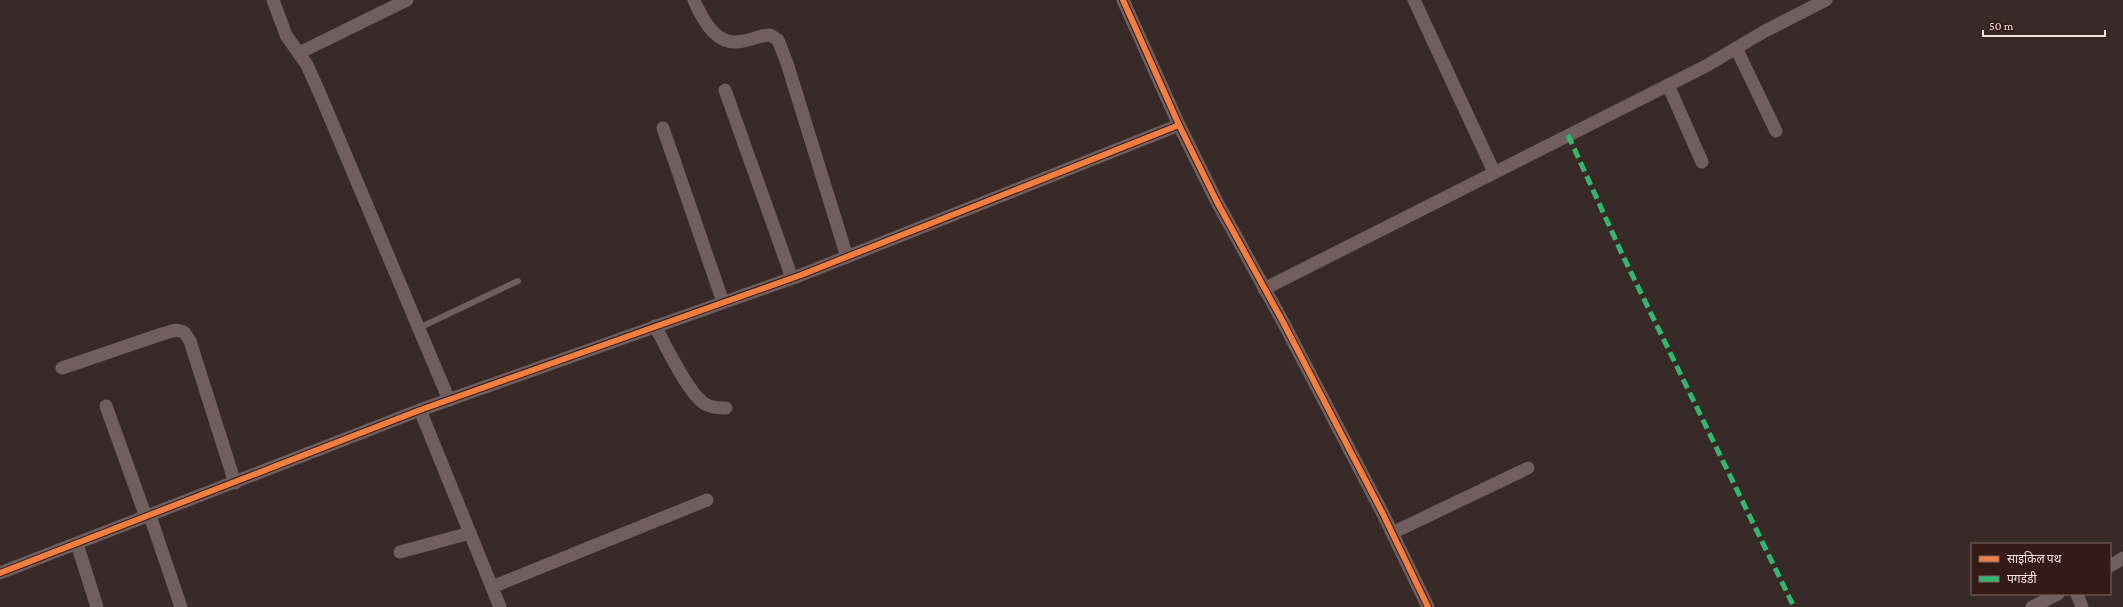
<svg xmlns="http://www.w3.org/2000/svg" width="2123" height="607" font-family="'Crimson Pro','Noto Sans Devanagari',serif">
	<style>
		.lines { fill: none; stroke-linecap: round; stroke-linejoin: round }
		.lane { stroke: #715f5f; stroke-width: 6 }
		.street { stroke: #715f5f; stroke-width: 13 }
		.quiet { stroke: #33b770; stroke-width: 5; stroke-dasharray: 10 5; stroke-linecap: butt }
		.cycleway-casing { stroke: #341b16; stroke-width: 8 }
		.cycleway { stroke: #f27e40; stroke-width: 6 }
	</style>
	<rect width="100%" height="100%" fill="#382a26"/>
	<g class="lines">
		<polyline class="lane" points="419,328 518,281"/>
		<g class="street">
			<polyline points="273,0 286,35 307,65 320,94 449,400"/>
			<path d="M694,0c7,17 20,43 42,42 12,0 23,-7 34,-7l8,5 9,23 60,194"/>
			<polyline points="1123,0 1179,125 1217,202 1283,322 1383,514 1428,607"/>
			<polyline points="1414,0 1494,172"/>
			<polyline points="1736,48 1776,131"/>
			<polyline points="299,53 407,0"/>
			<polyline points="1668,85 1702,162"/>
			<polyline points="725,90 792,278"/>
			<polyline points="663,128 723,302"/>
			<polyline points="1264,289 1706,66 1765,31 1826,0"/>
			<path d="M655,326c10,18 35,72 52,79 6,3 13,3 19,3"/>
			<polyline points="62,368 162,334 176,330 184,332 190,341 235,483"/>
			<polyline points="106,406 146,517"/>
			<polyline points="420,410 500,607"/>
			<polyline points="150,516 181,607"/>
			<polyline points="1392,533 1528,468"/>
			<polyline points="77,544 97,607"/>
			<polyline points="400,552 470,533"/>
			<polyline points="2110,566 2123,558"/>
			<polyline points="0,573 420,410 801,275 1179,125"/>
			<polyline points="492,587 707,500"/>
			<polyline points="2077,594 2082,607"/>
			<polyline points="2032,607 2058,594"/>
		</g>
		<polyline class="quiet" points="1568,135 1623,256 1794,607"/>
		<g class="cycleway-casing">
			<g id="cycleway">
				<polyline points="1123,0 1179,125 1217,202 1283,322 1383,514 1428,607"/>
				<polyline points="0,573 420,410 801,275 1179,125"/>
			</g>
		</g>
		<use href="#cycleway" class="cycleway"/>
	</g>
	<rect x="1971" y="543" width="140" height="52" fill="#341b16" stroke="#816a66"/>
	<rect x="1979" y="556" width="20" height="6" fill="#f27e40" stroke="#816a66"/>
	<text x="2007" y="563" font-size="12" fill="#f4e1dd">साइकिल पथ</text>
	<rect x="1979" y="576" width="20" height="6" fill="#33b770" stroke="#816a66"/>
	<text x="2007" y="583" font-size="12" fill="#f4e1dd">पगडंडी</text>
	<path d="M1983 30v6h122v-6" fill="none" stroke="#f4e1dd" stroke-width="2"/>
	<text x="1989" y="30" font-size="12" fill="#f4e1dd" stroke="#341b16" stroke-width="3" paint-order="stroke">50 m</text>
</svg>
